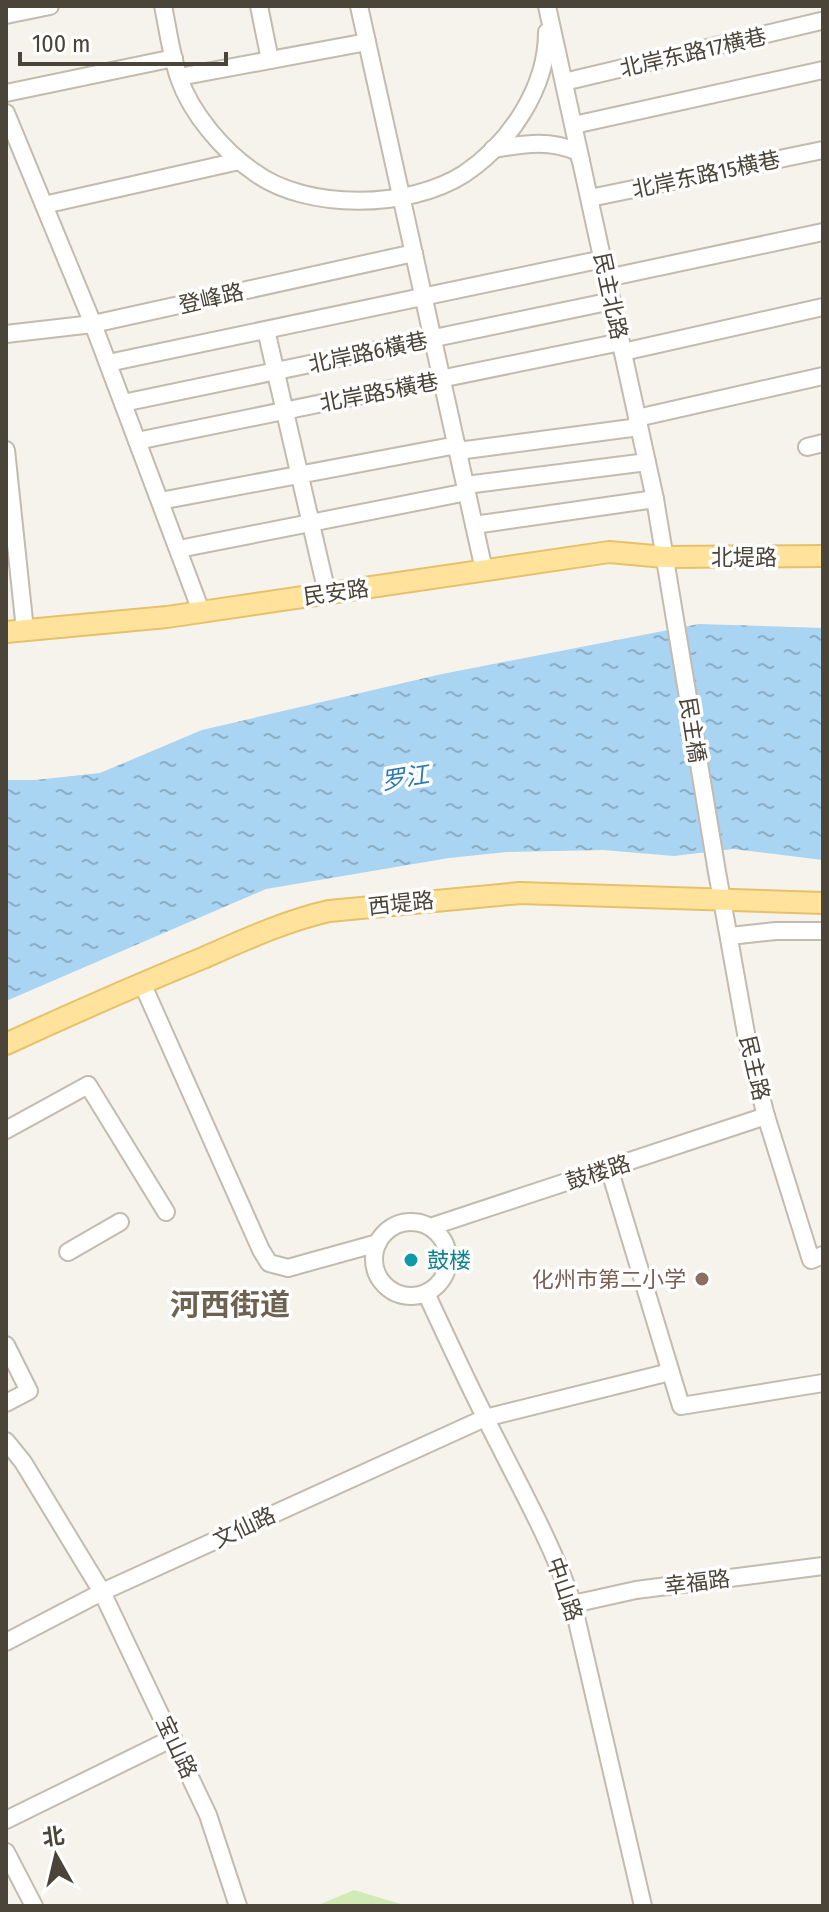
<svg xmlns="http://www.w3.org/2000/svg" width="829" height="1912" font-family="'Fira Sans Condensed','Noto Sans SC',sans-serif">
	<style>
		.green { fill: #d2eab5 }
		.water { fill: url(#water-ripples) }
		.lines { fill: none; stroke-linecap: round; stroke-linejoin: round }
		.minor-casing { stroke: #c2bbae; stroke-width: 20 }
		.major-casing { stroke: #e6c16a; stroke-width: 24 }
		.minor { stroke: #fff; stroke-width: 16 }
		.major { stroke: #ffe39c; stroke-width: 20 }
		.culture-dot { fill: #0f9aa8; stroke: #fff; stroke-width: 3 }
		.education-dot { fill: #8d6e63; stroke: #fff; stroke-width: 3 }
		.labels { text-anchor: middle; stroke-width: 7; stroke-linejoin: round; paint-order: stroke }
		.street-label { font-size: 22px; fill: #4b4439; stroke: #fff }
		.culture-label { font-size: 22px; fill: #0d838f; stroke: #fff; text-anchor: start }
		.education-label { font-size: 22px; fill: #785e54; stroke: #fff; text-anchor: end }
		.water-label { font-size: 24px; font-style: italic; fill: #2e7ab2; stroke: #fff }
		.district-label { font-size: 30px; font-weight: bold; fill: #6e6250; stroke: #fff }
	</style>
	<defs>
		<pattern id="water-ripples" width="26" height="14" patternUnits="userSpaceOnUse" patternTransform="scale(2)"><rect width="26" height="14" fill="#a9d4f2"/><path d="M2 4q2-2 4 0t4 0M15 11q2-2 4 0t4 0" fill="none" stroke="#8caec5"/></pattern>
	</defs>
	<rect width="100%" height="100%" fill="#f6f3ec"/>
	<polygon class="green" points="354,1890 407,1906 316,1906"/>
	<polygon class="water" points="699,624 823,628 823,860 733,849 674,856 603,850 507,852 449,858 266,889 6,1001 6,780 35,780 100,773 202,730 442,674"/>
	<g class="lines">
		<g class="minor-casing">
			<g id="minor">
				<path d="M163,6c5,23 8,49 16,72 12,35 44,73 75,94 53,39 155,37 210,2 46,-31 83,-86 83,-142"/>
				<polyline points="259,6 270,60"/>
				<polyline points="359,6 484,570"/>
				<polyline points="547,6 655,499 717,872 749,1050 766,1116 811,1260 823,1255"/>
				<polyline points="6,15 50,6"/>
				<polyline points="179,77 367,42"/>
				<polyline points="564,82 821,21"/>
				<polyline points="6,93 174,58"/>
				<polyline points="6,113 93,324 201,611"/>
				<polyline points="574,125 823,70"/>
				<path d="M493,149c31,-5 56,-10 85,3l3,9"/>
				<polyline points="590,198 823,150"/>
				<polyline points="44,205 239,161"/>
				<polyline points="607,278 823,232"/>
				<polyline points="266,330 327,593"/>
				<polyline points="6,334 93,324 414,253"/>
				<polyline points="623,352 823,307"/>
				<polyline points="108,363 603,259"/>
				<polyline points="123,403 612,301"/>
				<polyline points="637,418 823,376"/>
				<polyline points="137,441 621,342"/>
				<polyline points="807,447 823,443"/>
				<polyline points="6,450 25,630"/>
				<polyline points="458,451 639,427"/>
				<polyline points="466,485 647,462"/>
				<polyline points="160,501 457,445"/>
				<polyline points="474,525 655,499"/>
				<polyline points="179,549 467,492"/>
				<polyline points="730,936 776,931 823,931"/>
				<polyline points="142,983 261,1250 269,1263 288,1268 378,1243"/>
				<polyline points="6,1130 88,1085 166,1212"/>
				<polyline points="609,1168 681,1406 823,1383"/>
				<circle cx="411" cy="1259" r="37"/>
				<polyline points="430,1227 766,1116"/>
				<polyline points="68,1252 120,1222"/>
				<path d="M426,1293c19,41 38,82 58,122 31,63 66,123 89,189l70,302"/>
				<polyline points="6,1345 29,1391 6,1403"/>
				<polyline points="6,1441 23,1462 102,1592 208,1815 238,1906"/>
				<polyline points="573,1604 636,1590 823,1566"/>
				<polyline points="6,1642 102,1592 485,1418 670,1372"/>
				<polyline points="6,1820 173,1738"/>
				<polyline points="6,1852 34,1906"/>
			</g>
		</g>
		<g class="major-casing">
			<g id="major">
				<polyline points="6,632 167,617 609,552 665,557 823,556"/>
				<path d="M6,1044c65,-30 131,-59 197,-86 41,-18 82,-37 126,-47l191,-18 303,10"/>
			</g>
		</g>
		<use href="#minor" class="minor"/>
		<use href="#major" class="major"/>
	</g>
	<circle class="culture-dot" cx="411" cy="1260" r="8"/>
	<circle class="education-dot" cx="702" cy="1279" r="8"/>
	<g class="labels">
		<g class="street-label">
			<text transform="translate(693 52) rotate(-13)" y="8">北岸东路17横巷</text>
			<text transform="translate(706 174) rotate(-12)" y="8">北岸东路15横巷</text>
			<text transform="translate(611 296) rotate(78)" y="8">民主北路</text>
			<text transform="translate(211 298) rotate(-13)" y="8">登峰路</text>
			<text transform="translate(368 352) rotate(-12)" y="8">北岸路6橫巷</text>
			<text transform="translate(379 392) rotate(-11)" y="8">北岸路5橫巷</text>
			<text x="744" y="565">北堤路</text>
			<text transform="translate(336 592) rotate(-8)" y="8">民安路</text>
			<text transform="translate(693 730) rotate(81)" y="8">民主橋</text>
			<text transform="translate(401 903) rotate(-6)" y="8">西堤路</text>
			<text transform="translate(755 1068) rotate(77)" y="8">民主路</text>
			<text transform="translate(598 1172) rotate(-18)" y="8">鼓楼路</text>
			<text transform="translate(244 1527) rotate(-25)" y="8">文仙路</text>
			<text transform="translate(697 1582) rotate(-7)" y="8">幸福路</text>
			<text transform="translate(565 1589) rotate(71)" y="8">中山路</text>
			<text transform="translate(177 1747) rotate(65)" y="8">宝山路</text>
		</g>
		<g class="culture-label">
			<text x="427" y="1268">鼓楼</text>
		</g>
		<g class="education-label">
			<text x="686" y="1287">化州市第二小学</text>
		</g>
		<g class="water-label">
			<text transform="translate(405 778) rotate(-9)" y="8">罗江</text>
		</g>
		<g class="district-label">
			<text x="230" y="1315">河西街道</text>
		</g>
	</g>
	<rect width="829" height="1912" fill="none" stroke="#4b4439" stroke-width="16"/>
	<g transform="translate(56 1856) rotate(352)" stroke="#ffffff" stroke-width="6" paint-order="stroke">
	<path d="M0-6L14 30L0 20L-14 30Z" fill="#4b4439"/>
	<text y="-12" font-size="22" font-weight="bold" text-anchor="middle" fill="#4b4439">北</text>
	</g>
	<path d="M20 52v12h206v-12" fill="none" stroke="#4b4439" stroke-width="4"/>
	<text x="32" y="52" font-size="24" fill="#4b4439" stroke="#ffffff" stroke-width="6" paint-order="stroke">100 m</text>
</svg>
